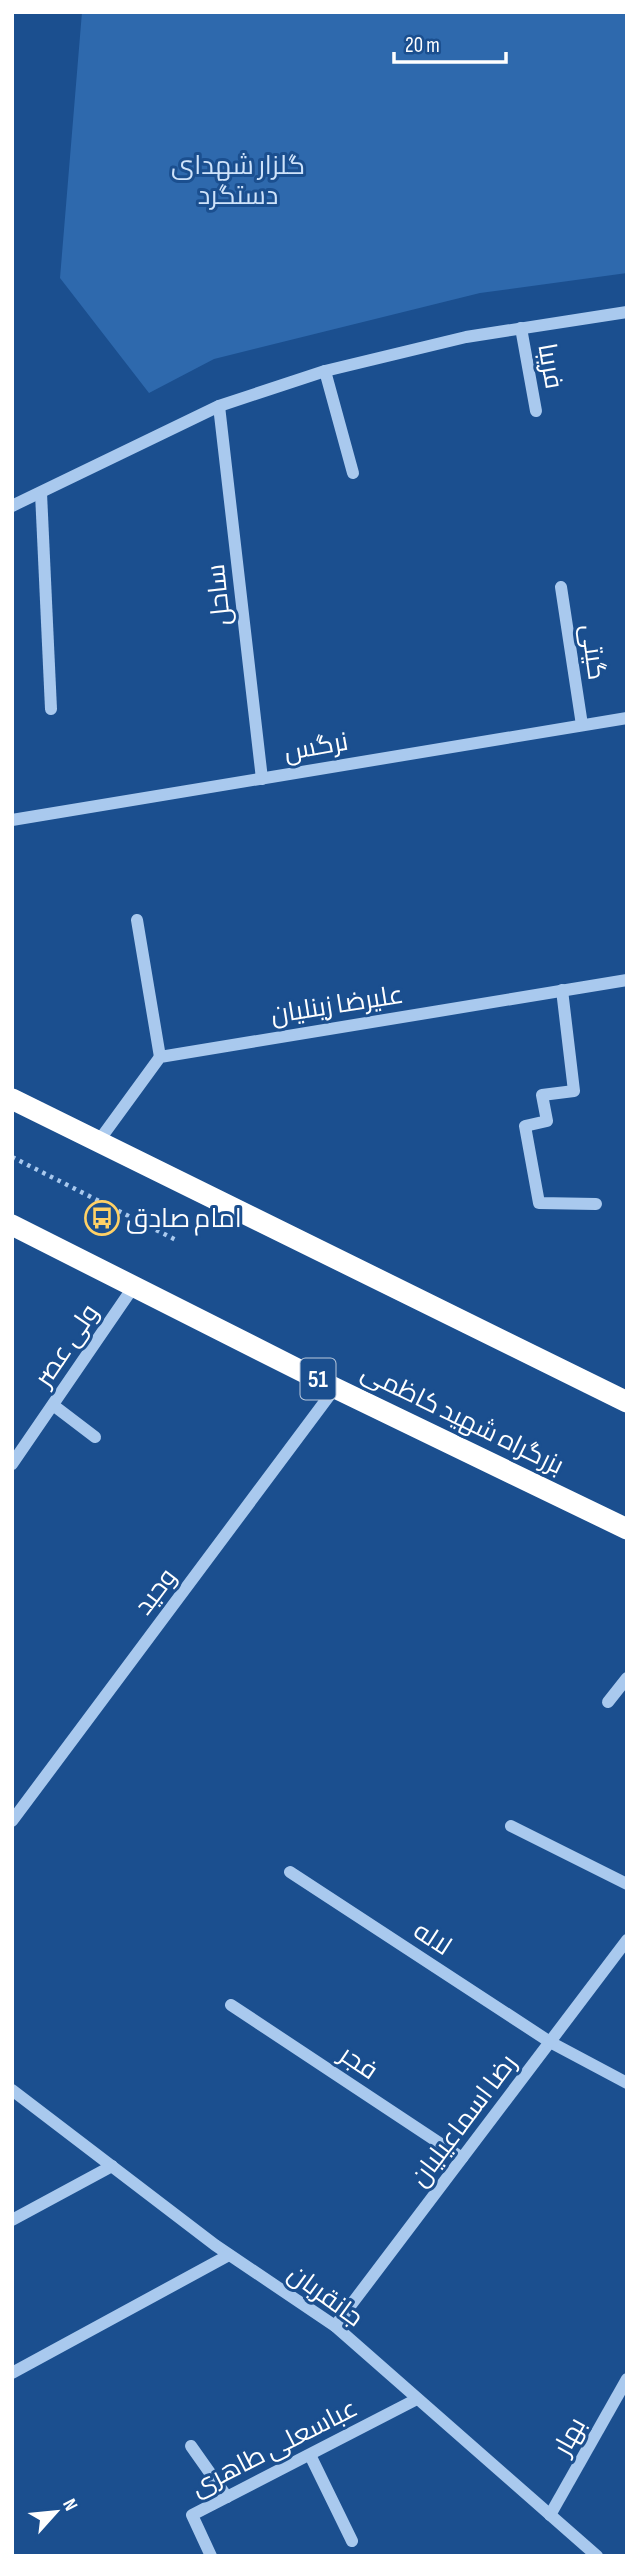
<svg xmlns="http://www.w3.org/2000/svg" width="639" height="2568" font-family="'Sofia Sans Condensed',Cairo,sans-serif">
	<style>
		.green { fill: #2e69ad }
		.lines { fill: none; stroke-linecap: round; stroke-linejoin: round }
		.path { stroke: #a9c9ee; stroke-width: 4.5; stroke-dasharray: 3.5 5; stroke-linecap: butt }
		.minor { stroke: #a9c9ee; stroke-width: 12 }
		.highway { stroke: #fff; stroke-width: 21 }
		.labels { text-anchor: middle; stroke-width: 6; stroke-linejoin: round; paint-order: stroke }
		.shield { fill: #1b4f8f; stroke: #bbcadd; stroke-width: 2 }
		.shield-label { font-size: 24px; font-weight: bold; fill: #fff }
		.park-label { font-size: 26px; fill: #cfe3fa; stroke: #1b4f8f }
		.street-label { font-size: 26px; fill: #fff; stroke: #1b4f8f }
		.poi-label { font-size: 26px; fill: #fff; stroke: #1b4f8f; text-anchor: start }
	</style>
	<rect width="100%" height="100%" fill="#1b4f8f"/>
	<polygon class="green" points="82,12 627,12 627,273 480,293 214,359 149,393 60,278"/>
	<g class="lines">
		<polyline class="path" points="12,1157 178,1241"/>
		<g class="minor">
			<polyline points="521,328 536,411"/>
			<polyline points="325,371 353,473"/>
			<polyline points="219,406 262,779"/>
			<polyline points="41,493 51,709"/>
			<polyline points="12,506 219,406 325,371 466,337 627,312"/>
			<polyline points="561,587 582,725"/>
			<polyline points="12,820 627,718"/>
			<polyline points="137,920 160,1057"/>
			<polyline points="562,990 574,1091 542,1095 547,1121 525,1126 539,1203 596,1204"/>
			<polyline points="98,1142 160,1057 627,980"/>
			<polyline points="53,1405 95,1437"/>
			<polyline points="12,1464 134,1286"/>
			<polyline points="608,1702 627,1678"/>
			<polyline points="12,1821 335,1388"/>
			<polyline points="511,1826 627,1884"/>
			<polyline points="290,1872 550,2042 627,2083"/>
			<polyline points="231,2005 462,2158"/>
			<polyline points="12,2090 215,2245 335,2326 597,2556"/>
			<polyline points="12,2220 112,2166"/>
			<polyline points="335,2326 627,1940"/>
			<polyline points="12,2373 229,2255"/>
			<polyline points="191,2446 227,2497"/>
			<polyline points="310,2455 352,2541"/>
			<polyline points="550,2515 627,2379"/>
			<polyline points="211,2556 192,2515 417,2399"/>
		</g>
		<g class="highway">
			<polyline points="12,1099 627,1402"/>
			<polyline points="12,1225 335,1388 627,1529"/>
		</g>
	</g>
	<defs>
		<g id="bus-ring" transform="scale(1.75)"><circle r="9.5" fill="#1b4f8f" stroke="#ffd166" stroke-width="1.5"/><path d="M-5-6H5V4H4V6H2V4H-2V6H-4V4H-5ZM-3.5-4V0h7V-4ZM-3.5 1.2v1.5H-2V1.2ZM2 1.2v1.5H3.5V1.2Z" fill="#ffd166"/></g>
	</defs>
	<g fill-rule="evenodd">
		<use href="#bus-ring" x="102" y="1218"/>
	</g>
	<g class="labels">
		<rect class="shield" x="300.5" y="1358.5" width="35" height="41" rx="5"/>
		<g class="shield-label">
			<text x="318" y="1387">51</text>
		</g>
		<g class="park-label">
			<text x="238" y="174">گلزار شهدای<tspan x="238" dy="30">دستگرد</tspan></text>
		</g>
		<g class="street-label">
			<text transform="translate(551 366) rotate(80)" y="9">فریبا</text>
			<text transform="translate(218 595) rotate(-96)" y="9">ساحل</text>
			<text transform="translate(594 652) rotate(82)" y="9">گیتی</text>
			<text transform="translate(316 746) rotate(-10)" y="9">نرگس</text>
			<text transform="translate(337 1004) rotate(-9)" y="9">علیرضا زینلیان</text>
			<text transform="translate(66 1345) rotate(-56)" y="9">ولی عصر</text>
			<text transform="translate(463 1418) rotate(26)" y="9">بزرگراه شهید کاظمی</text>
			<text transform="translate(155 1591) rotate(-53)" y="9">وحید</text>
			<text transform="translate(433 1938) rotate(33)" y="9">لاله</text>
			<text transform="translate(359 2062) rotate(34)" y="9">فجر</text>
			<text transform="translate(463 2120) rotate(-53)" y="9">رضا اسماعیلیان</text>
			<text transform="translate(326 2295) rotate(36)" y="9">جانقربان</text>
			<text transform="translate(569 2436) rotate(-61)" y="9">بهار</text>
			<text transform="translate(274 2447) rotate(-27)" y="9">عباسعلی طاهری</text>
		</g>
		<g class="poi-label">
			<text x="126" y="1227">امام صادق</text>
		</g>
	</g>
	<rect width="639" height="2568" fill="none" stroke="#ffffff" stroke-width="28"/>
	<g transform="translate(56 2512) rotate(63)" stroke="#1b4f8f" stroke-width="5" paint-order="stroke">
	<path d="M0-5L12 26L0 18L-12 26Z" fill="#ffffff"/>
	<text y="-10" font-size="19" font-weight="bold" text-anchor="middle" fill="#ffffff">N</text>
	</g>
	<path d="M394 52v10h112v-10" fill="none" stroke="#ffffff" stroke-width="3.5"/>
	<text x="405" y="52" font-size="21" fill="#ffffff" stroke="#1b4f8f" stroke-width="5" paint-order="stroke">20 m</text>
</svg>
